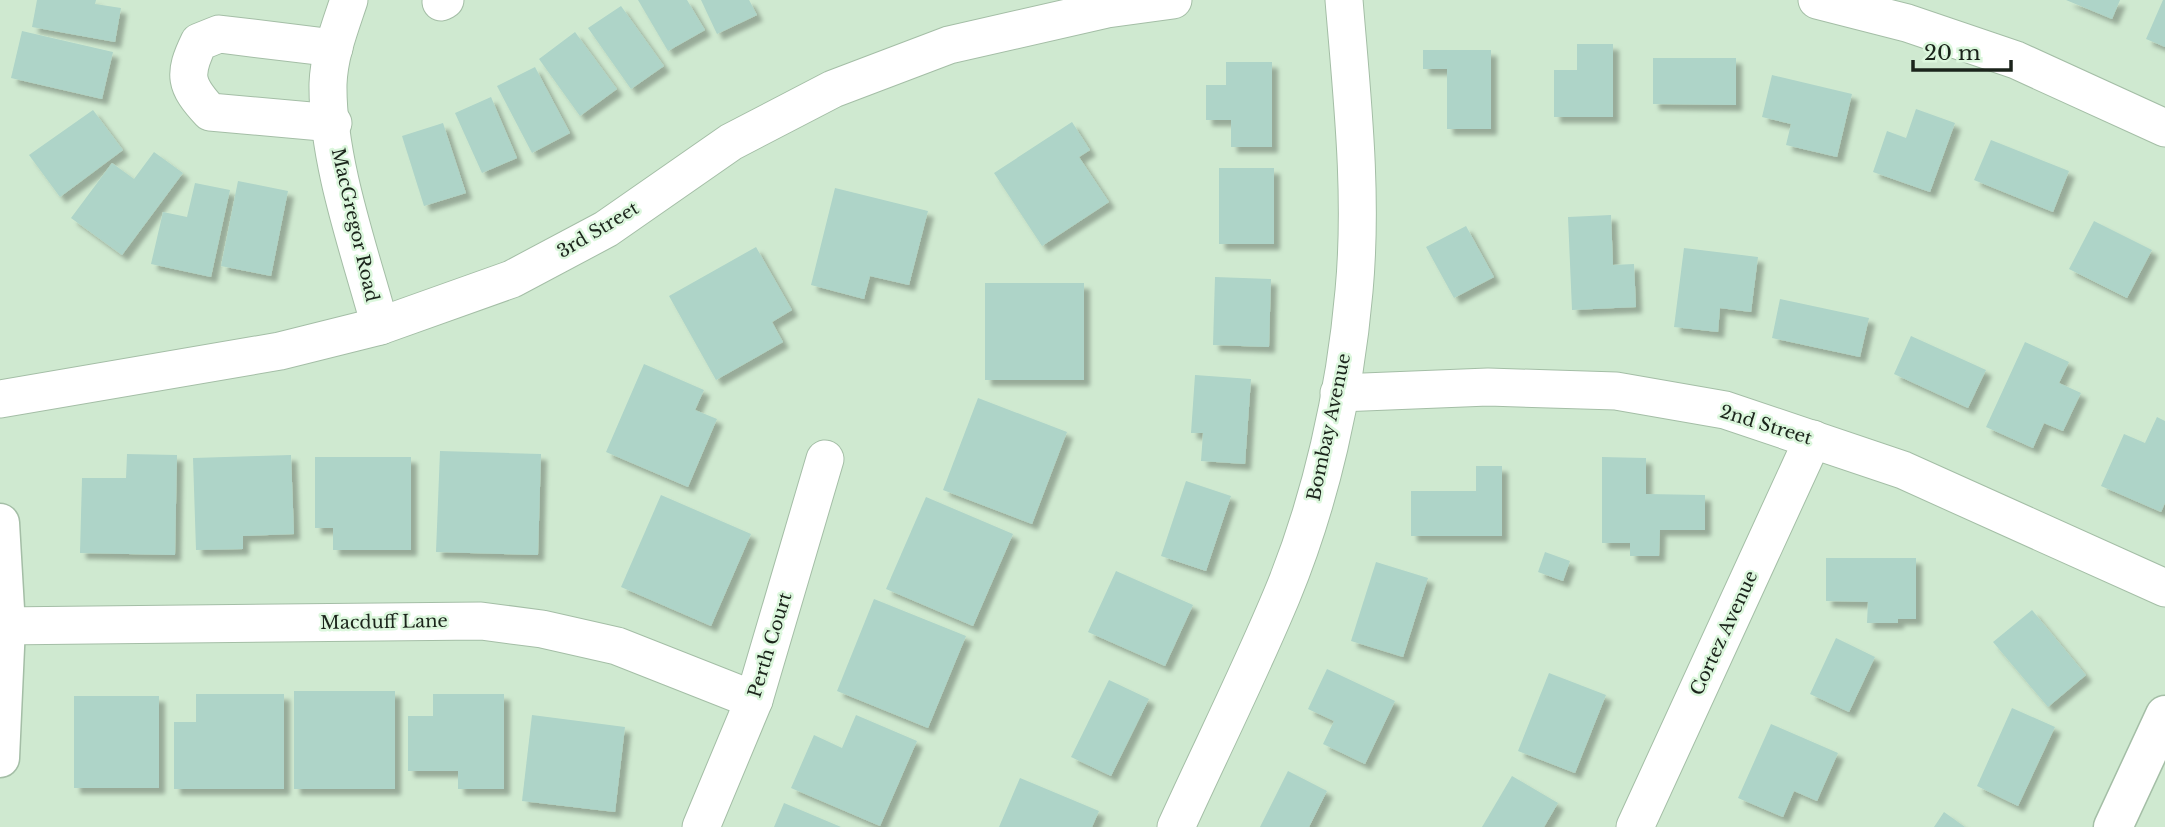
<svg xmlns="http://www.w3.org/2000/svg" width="2165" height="827" font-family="'Libre Baskerville',serif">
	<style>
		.building { fill: #aed4c8; filter: url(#shadow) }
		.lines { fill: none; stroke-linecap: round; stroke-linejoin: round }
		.minor-casing { stroke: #a4bea6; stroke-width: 39 }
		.tertiary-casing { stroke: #a4bea6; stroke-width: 41 }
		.minor { stroke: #fff; stroke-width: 37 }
		.tertiary { stroke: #fff; stroke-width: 38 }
		.labels { text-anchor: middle; stroke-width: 5; stroke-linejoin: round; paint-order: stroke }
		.street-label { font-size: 18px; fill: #1b241b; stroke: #dcf7dd }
	</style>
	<defs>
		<filter id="shadow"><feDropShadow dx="6" dy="6" stdDeviation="2" flood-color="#0004"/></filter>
	</defs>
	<rect width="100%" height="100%" fill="#cfe9d0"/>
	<g class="building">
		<polygon points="37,0 96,0 95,4 121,8 115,42 32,27"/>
		<polygon points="638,0 687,0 705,30 668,51"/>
		<polygon points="701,0 749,0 757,15 717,34"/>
		<polygon points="2066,0 2120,0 2112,19"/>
		<polygon points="2163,0 2165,0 2165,47 2146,39"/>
		<polygon points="621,6 664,66 631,89 588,28"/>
		<polygon points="22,31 113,52 102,99 11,78"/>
		<polygon points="575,32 617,89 580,116 539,59"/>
		<polygon points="1577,44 1613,44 1613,117 1554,117 1554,70 1577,70"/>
		<polygon points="1423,50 1491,50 1491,129 1447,129 1447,69 1423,69"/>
		<polygon points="1653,58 1736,58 1736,105 1653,104"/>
		<polygon points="1226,62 1272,62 1272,147 1231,147 1231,120 1206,120 1206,85 1226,85"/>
		<polygon points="535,67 570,133 532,153 497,86"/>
		<polygon points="1772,75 1852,94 1837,157 1786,145 1791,124 1762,117"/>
		<polygon points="491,97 517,158 482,173 455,113"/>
		<polygon points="1916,109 1955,123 1930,192 1873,172 1887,131 1906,138"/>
		<polygon points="93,110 123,150 60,197 29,155"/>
		<polygon points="1072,122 1090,150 1079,157 1109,202 1042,246 994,173"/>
		<polygon points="443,123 466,193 424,206 402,136"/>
		<polygon points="1991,140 2069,171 2053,212 1974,180"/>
		<polygon points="154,152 183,173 122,255 71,218 112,163 134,179"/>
		<rect x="1219" y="168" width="55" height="76"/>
		<polygon points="238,181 288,191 271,276 221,266"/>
		<polygon points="195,183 230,190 211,277 151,264 163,212 187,217"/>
		<polygon points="835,188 928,211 909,285 870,276 864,299 811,285"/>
		<polygon points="1611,215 1613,265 1634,264 1636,307 1572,310 1568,217"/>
		<polygon points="2094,221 2152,250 2127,298 2069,269"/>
		<polygon points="1466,226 1494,277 1454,298 1426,247"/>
		<polygon points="756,247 792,310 772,322 783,342 716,380 669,296"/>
		<polygon points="1684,248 1758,257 1751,312 1720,308 1718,332 1674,327"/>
		<polygon points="1215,277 1271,279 1269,347 1213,345"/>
		<rect x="985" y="283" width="99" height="97"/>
		<polygon points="1780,299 1869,318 1860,357 1772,338"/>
		<polygon points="1911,336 1986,370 1968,408 1894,374"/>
		<polygon points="2025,342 2069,362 2059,383 2081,393 2063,431 2044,423 2033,448 1986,427"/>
		<polygon points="644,364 704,390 695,410 717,419 688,487 606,452"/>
		<polygon points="1195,375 1251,379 1245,464 1201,461 1203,433 1191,433"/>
		<polygon points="978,398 1067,432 1032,524 943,490"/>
		<polygon points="2157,417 2165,421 2165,503 2161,512 2101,486 2124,434 2145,443"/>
		<polygon points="440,451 541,454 538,555 436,552"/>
		<polygon points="127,454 177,455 175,555 80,553 82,478 126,478"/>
		<polygon points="291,455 294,534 243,536 243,549 196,550 193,458"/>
		<polygon points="315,457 411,457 411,550 333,550 333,528 315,528"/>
		<polygon points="1602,457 1646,458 1646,494 1705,495 1705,530 1660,530 1659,556 1630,556 1630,543 1602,543"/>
		<polygon points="1476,466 1502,466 1502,536 1411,536 1411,491 1476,491"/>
		<polygon points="1186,481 1231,496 1206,571 1161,556"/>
		<polygon points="661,495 751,534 711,626 621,587"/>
		<polygon points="926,497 1013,534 973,626 886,589"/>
		<polygon points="1545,552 1570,561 1563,581 1538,572"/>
		<polygon points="1826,558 1916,558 1916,619 1898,619 1898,623 1867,623 1868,602 1826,601"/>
		<polygon points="1376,562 1428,578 1403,657 1351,641"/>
		<polygon points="1116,571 1193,605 1165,666 1088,632"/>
		<polygon points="874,599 966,636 928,728 837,691"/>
		<polygon points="2032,610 2086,675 2048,707 1993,642"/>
		<polygon points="1836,638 1875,657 1849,712 1810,694"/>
		<polygon points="1327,669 1395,701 1365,764 1323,744 1334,721 1308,709"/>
		<polygon points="1549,673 1606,695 1575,773 1518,751"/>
		<polygon points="1109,680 1149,699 1111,776 1071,757"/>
		<rect x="294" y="691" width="101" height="98"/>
		<polygon points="196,694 284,694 284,789 174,789 174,722 196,722"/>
		<polygon points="433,694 504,694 504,789 458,789 458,771 408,771 408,716 433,716"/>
		<rect x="74" y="696" width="85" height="92"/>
		<polygon points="2012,708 2055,727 2018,806 1977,786"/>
		<polygon points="532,715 625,727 615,812 522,801"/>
		<polygon points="856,715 917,741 880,826 791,788 814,735 842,748"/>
		<polygon points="1771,724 1838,753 1817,801 1794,791 1783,817 1738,798"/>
		<polygon points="1288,771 1327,791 1309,827 1260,827"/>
		<polygon points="1512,776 1558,803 1544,827 1482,827"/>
		<polygon points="1020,778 1099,811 1092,827 999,827"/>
		<polygon points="784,803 841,827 774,827"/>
		<polygon points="1944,812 1965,827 1934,827"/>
	</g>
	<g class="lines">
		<g class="minor-casing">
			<g id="minor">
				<path d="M349,0c-9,27 -20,55 -21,84 -1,77 32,168 52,242"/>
				<polyline points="1817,0 1907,23 2016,60 2165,128"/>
				<polyline points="441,2 445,0"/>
				<path d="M333,123l-123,-11c-25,-27 -27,-37 -11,-70l20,-8 115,14"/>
				<polyline points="1339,393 1488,387 1616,391 1725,410 1903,470 2165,588"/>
				<polyline points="0,399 280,351 380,326 512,279 606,229 731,142 833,89 949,45 1107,9 1173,0"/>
				<polyline points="0,626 481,621 542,629 617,646 754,700"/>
				<polyline points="701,827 754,700 825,459"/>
				<path d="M1176,827c35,-77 73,-153 106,-232 39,-94 63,-202 72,-304 9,-97 -2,-194 -10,-291"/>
				<polyline points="1635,827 1813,439"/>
			</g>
		</g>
		<g class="tertiary-casing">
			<g id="tertiary">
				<polyline points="0,523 6,626 0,758"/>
				<polyline points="2113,827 2165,715"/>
			</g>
		</g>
		<use href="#minor" class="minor"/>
		<use href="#tertiary" class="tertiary"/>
	</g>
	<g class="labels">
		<g class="street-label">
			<text transform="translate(355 225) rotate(77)" y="6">MacGregor Road</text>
			<text transform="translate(598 230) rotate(-31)" y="6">3rd Street</text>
			<text transform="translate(1766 425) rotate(17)" y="6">2nd Street</text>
			<text transform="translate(1329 427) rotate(-78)" y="6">Bombay Avenue</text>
			<text transform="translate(384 622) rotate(-1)" y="6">Macduff Lane</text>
			<text transform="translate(1724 633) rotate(-65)" y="6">Cortez Avenue</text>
			<text transform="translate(770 645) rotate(-73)" y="6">Perth Court</text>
		</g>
	</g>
	<path d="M1913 60v10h98v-10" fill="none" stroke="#1b241b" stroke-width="3.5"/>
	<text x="1924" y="60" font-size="21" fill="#1b241b" stroke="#dcf7dd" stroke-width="5" paint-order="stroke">20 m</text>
</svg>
